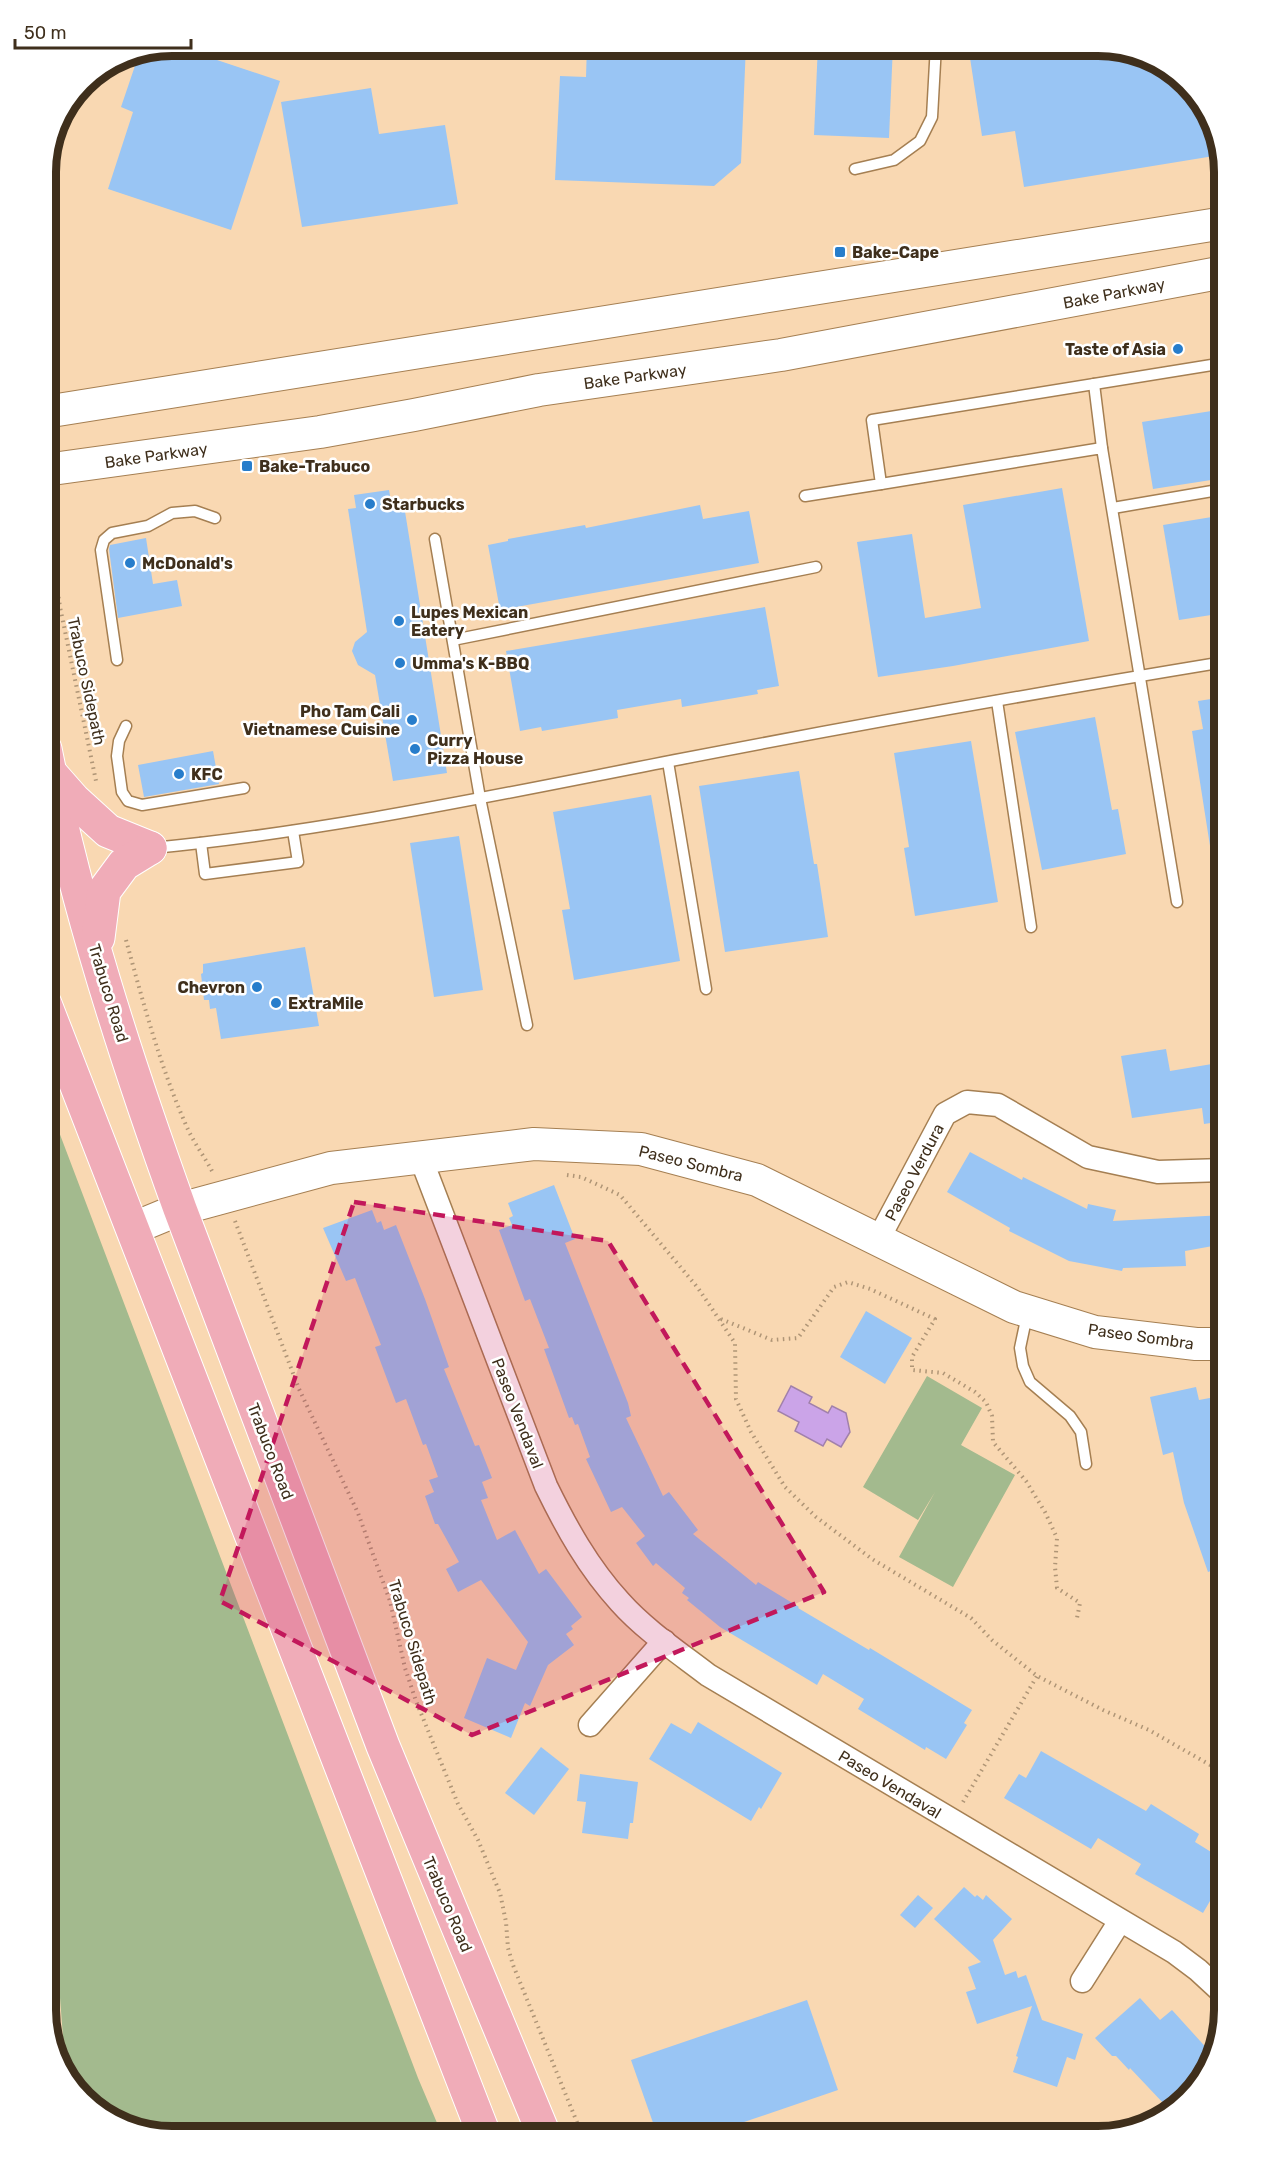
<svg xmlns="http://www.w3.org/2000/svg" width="1269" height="2182" font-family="Rubik,sans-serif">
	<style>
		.green { fill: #a3ba8e }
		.water { fill: #cba4e8; stroke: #a181ab; stroke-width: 1.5 }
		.building { fill: #99c5f4 }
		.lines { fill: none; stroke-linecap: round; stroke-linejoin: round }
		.lane-casing { stroke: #a57f52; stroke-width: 13 }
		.street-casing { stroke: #a57f52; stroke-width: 25 }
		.secondary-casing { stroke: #a57f52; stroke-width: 34 }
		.primary-casing { stroke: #fff; stroke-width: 35 }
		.path { stroke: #af9576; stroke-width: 4; stroke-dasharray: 1.5 4.5; stroke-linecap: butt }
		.lane { stroke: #fff; stroke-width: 10 }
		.street { stroke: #fff; stroke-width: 22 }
		.secondary { stroke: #fff; stroke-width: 32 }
		.primary { stroke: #f0acb8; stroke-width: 33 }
		.marked { fill: #c2185b; fill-opacity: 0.2; stroke: #c2185b; stroke-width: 4.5; stroke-dasharray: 12 8; stroke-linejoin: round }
		.poi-dot { fill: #277dcb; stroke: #fff; stroke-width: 2 }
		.labels { text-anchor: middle; stroke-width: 5; stroke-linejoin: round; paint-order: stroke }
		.poi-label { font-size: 16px; font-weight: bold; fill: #3f2f1c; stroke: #fff; text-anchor: start }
		.street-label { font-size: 16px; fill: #3f2f1c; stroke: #fff }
		.rim { fill: none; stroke: #3f2f1c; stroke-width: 8 }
	</style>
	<rect width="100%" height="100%" fill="#f9d8b2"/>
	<g class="green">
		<polygon points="45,1095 418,2078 443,2137 163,2137 101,2116 66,2076 45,1802"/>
		<polygon points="927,1376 982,1408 961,1445 1015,1475 953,1587 899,1557 935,1492 918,1520 863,1487"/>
	</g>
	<polygon class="water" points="791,1386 812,1397 809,1403 828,1413 832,1406 846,1413 850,1432 841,1447 827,1439 823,1446 795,1431 799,1422 778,1411"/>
	<g class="building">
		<polygon points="172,45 280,81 231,230 108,189 133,112 121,107 140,51"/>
		<polygon points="587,45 746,45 741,163 714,186 555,180 560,76 586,77"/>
		<polygon points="818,45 893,45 889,138 814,135"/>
		<polygon points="968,45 1106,45 1168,66 1211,116 1220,155 1024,187 1015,131 982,136"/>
		<polygon points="371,88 379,134 445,125 458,204 302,227 281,102"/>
		<polygon points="1224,409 1224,478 1153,489 1142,422"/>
		<polygon points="1062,488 1089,641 953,666 878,677 857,542 912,534 925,618 981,608 963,505"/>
		<polygon points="389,490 391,501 403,499 447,773 393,781 375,675 358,665 352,651 355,642 367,632 348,509 356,508 354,495"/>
		<polygon points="700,505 703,519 749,511 759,563 500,610 488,545 508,541 508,539 585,525 586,528"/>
		<polygon points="1224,515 1224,613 1179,620 1163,525"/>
		<polygon points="146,538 153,584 177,580 182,606 118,618 109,549 110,545"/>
		<polygon points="765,607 779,686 757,690 758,694 682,707 681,699 617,710 618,718 542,731 541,727 520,731 506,651"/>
		<polygon points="1224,697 1224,864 1213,865 1192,731 1203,729 1198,701"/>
		<polygon points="1095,717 1112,810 1118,809 1126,854 1042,870 1015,732"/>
		<polygon points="971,741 998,902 915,916 904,848 909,847 894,753"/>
		<polygon points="213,751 219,784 144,797 138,765"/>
		<polygon points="799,771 814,864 817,864 828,937 725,952 699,786"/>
		<polygon points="651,795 680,961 574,980 562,910 570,909 553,812"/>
		<polygon points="459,836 483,990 434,997 410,843"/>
		<polygon points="305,947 319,1026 221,1039 216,1008 210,1009 209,1000 204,1000 201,974 203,973 203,964"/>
		<polygon points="1166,1049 1170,1071 1224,1062 1224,1121 1204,1124 1202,1108 1132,1118 1121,1056"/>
		<polygon points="970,1152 1022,1180 1023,1177 1087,1209 1088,1204 1116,1210 1113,1221 1224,1215 1224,1244 1185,1251 1186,1266 1123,1268 1122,1271 1069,1261 1009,1231 1010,1228 947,1192"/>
		<polygon points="554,1185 575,1239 565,1243 628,1403 631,1416 626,1418 663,1496 669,1492 698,1530 693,1534 756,1585 758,1582 799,1607 798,1608 869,1650 870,1648 972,1710 964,1723 967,1725 946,1759 926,1747 925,1750 858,1709 864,1699 823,1674 817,1685 720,1627 687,1600 689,1598 682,1593 685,1588 656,1563 653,1566 636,1543 645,1536 622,1507 611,1512 586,1459 590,1457 578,1424 575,1425 572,1417 569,1418 544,1349 549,1348 530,1299 525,1301 499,1230 512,1225 509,1218 513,1216 508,1203"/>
		<polygon points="372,1210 377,1223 381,1221 384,1230 396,1225 425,1299 449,1367 444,1369 475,1446 479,1445 492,1478 482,1482 488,1498 481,1500 497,1540 515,1530 539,1574 546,1569 582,1617 571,1626 573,1629 566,1634 574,1645 548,1665 530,1706 525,1703 511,1738 464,1718 487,1658 516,1670 528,1642 481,1580 458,1592 446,1569 459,1562 438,1524 435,1524 425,1496 434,1492 429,1480 438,1477 426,1444 423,1445 406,1399 396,1403 375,1347 381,1345 355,1278 346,1281 323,1228"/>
		<polygon points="866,1311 912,1338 885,1384 840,1357"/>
		<polygon points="1196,1387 1199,1400 1215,1397 1224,1438 1224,1566 1208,1572 1184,1503 1173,1452 1163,1455 1150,1397"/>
		<polygon points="698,1722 782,1773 761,1809 759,1807 751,1821 649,1759 671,1723 691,1734"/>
		<polygon points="541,1747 569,1769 534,1815 505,1793"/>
		<polygon points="1041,1751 1146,1811 1151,1804 1199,1834 1195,1842 1224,1860 1224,1909 1210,1901 1203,1913 1135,1874 1141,1864 1098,1838 1091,1849 1004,1798 1019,1774 1026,1778"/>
		<polygon points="580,1774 638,1782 633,1823 630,1823 628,1839 582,1833 586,1802 577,1801"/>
		<polygon points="964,1887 975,1897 977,1895 983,1900 986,1895 1012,1919 993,1940 1005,1975 1016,1971 1018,1978 1026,1975 1042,2020 1083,2034 1075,2060 1067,2057 1057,2087 1013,2072 1018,2057 1016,2056 1032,2006 977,2024 966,1992 976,1989 968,1967 981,1962 934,1919"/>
		<polygon points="918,1895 933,1908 915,1928 900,1915"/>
		<polygon points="1140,1998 1160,2020 1172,2010 1211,2053 1203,2081 1177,2103 1173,2098 1165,2105 1130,2068 1129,2070 1116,2056 1112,2056 1095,2038"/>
		<polygon points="807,2000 838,2090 700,2137 658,2137 631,2060"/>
	</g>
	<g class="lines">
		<g class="lane-casing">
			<g id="lane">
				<polyline points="855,169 894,160 920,141 932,117 936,45"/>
				<polyline points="1094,384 1102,448"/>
				<polyline points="881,484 1102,448 1177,902"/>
				<polyline points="805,496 881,484 872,420 1224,363"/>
				<polyline points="1113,508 1224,489"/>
				<polyline points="435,539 480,798 527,1025"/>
				<polyline points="453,640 816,567"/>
				<polyline points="117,660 101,550 104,540 112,533 148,526 172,513 195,511 215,518"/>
				<polyline points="997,701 1031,927"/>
				<polyline points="126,726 119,741 117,756 122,792 128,801 142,805 244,788"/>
				<polyline points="668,762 706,989"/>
				<polyline points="201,843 205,874 298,862 293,831"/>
				<path d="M153,848c178,-17 352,-55 528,-89 180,-35 361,-67 543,-97"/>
				<polyline points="1027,1315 1020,1348 1023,1366 1030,1382 1070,1416 1081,1432 1086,1464"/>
			</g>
		</g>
		<g class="street-casing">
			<g id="street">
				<path d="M420,1156l126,330c20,41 42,81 74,116 25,28 58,50 88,73l466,277 24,18 26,24"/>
				<polyline points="879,1238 945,1114 967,1102 998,1105 1088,1157 1158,1172 1224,1170"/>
				<polyline points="590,1725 664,1641"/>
				<polyline points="1082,1981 1120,1921"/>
			</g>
		</g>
		<g class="secondary-casing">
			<g id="secondary">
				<polyline points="45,412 1224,223"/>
				<polyline points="45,470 320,432 414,415 539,390 781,355 1224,272"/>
				<polyline points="134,1228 180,1209 331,1168 534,1144 641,1149 757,1180 1014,1307 1095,1332 1196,1344 1224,1344"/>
			</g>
		</g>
		<g class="primary-casing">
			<g id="primary">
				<path d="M45,749c31,156 81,310 135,460l203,537 162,391"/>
				<polyline points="52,775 74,800 108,831 150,848"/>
				<polyline points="98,938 104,891 124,864 150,848"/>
				<polyline points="45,1004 485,2137"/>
			</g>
		</g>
		<g class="path">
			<polyline points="55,508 50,539 60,607 96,781"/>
			<path d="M126,940c17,62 34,126 60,185 7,17 19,32 27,48"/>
			<polyline points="567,1175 581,1177 620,1195 698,1288 735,1343 736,1399 751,1432 785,1487 816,1517 872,1559 971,1618 992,1640 1037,1676 1103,1710 1149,1730 1224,1773"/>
			<polyline points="235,1221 299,1389 358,1513 390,1601 405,1668 416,1701 458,1804 478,1840 500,1893 506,1922 508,1948 513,1965 583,2137"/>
			<polyline points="721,1319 772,1340 798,1338 834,1287 848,1282 870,1289 935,1319 912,1357 912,1370 943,1373 975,1392 986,1402 992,1416 993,1442 1026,1481 1045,1512 1057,1538 1055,1567 1057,1588 1080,1603 1077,1618"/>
			<polyline points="963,1802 1037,1676"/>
		</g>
		<use href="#lane" class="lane"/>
		<use href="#street" class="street"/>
		<use href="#secondary" class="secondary"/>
		<use href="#primary" class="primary"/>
	</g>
	<path class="marked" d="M354,1202l254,39 216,351 -352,143 -252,-134z"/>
	<g class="poi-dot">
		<rect x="834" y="246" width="12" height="12" rx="3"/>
		<circle cx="1178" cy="349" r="6"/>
		<rect x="241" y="460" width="12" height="12" rx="3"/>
		<circle cx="370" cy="504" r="6"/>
		<circle cx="130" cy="563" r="6"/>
		<circle cx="399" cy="621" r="6"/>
		<circle cx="400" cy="663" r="6"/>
		<circle cx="412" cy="720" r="6"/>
		<circle cx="415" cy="749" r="6"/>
		<circle cx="179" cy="774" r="6"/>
		<circle cx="257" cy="987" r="6"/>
		<circle cx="276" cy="1003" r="6"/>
	</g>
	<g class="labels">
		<g class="poi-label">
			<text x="852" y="258">Bake-Cape</text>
			<text x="1166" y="355" text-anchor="end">Taste of Asia</text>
			<text x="259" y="472">Bake-Trabuco</text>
			<text x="382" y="510">Starbucks</text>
			<text x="142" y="569">McDonald's</text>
			<text x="411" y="618">Lupes Mexican<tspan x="411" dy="18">Eatery</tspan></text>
			<text x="412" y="669">Umma's K-BBQ</text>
			<text x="400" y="717" text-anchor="end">Pho Tam Cali<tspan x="400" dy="18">Vietnamese Cuisine</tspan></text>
			<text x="427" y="746">Curry<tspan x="427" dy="18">Pizza House</tspan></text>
			<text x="191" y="780">KFC</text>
			<text x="245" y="993" text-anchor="end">Chevron</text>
			<text x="288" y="1009">ExtraMile</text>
		</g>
		<g class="street-label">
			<text transform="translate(1114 293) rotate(-11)" y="6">Bake Parkway</text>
			<text transform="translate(635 376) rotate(-8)" y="6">Bake Parkway</text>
			<text transform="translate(156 455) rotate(-8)" y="6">Bake Parkway</text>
			<text transform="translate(87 681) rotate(78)" y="6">Trabuco Sidepath</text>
			<text transform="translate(109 993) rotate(73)" y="6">Trabuco Road</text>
			<text transform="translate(691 1163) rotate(14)" y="6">Paseo Sombra</text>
			<text transform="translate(914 1172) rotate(-62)" y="6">Paseo Verdura</text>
			<text transform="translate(1141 1336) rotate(8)" y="6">Paseo Sombra</text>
			<text transform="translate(518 1413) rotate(69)" y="6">Paseo Vendaval</text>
			<text transform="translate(271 1451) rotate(69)" y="6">Trabuco Road</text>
			<text transform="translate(413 1642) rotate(73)" y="6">Trabuco Sidepath</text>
			<text transform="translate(890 1784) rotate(31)" y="6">Paseo Vendaval</text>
			<text transform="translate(448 1904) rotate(67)" y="6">Trabuco Road</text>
		</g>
	</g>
	<path d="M0 0H1269V2182H0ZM172 56H1098A116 116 0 0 1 1214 172V2010A116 116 0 0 1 1098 2126H172A116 116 0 0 1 56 2010V172A116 116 0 0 1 172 56Z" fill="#fff" fill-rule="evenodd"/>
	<path class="rim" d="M172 56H1098A116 116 0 0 1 1214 172V2010A116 116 0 0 1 1098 2126H172A116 116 0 0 1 56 2010V172A116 116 0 0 1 172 56Z"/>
	<path d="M15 39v9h176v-9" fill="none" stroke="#3f2f1c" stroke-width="3"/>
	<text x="24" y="39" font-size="18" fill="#3f2f1c" stroke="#ffffff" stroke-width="4.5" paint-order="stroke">50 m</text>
</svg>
